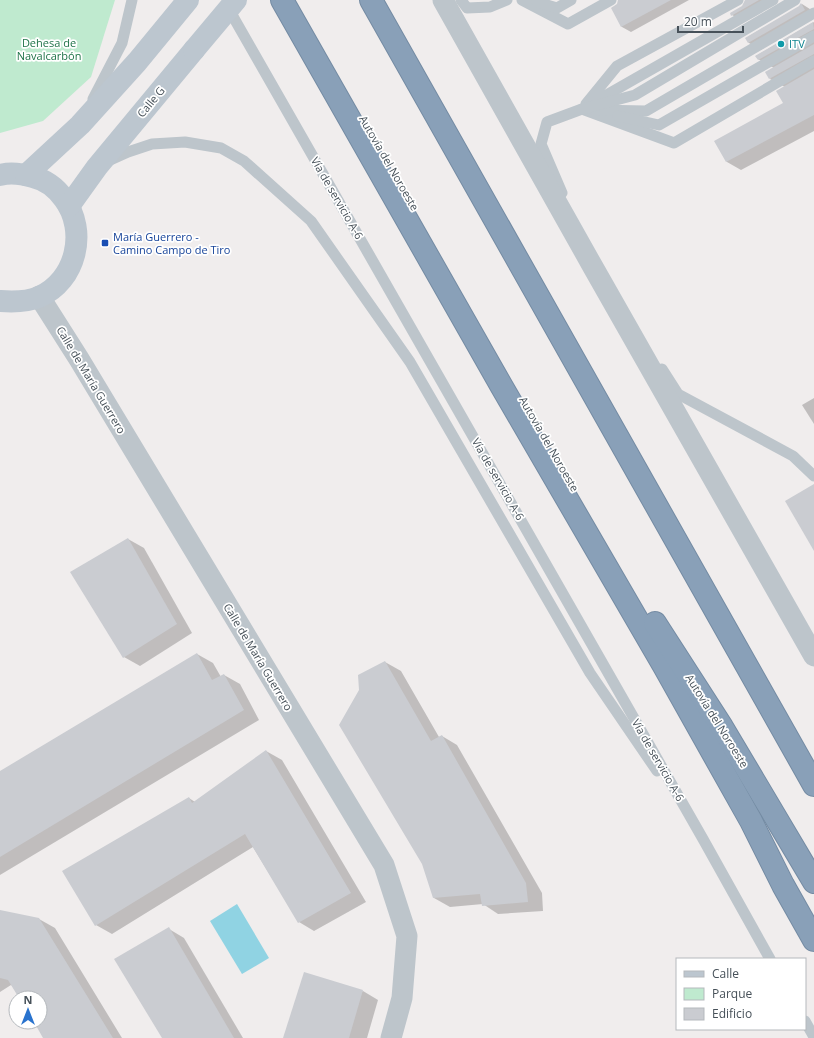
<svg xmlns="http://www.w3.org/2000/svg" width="814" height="1038" font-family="'Open Sans',sans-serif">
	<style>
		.green { fill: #bfeacf }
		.water { fill: #90d3e3 }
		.shadow { fill: #0003 }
		.building { fill: #caccd1 }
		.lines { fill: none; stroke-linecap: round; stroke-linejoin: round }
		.highway-casing { stroke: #748ba3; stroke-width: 24 }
		.lane { stroke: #bdc5cb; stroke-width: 11 }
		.street { stroke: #bdc5cb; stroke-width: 21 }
		.secondary { stroke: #bcc6cf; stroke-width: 22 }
		.highway { stroke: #89a0b8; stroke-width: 22 }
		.secondary-bridge { stroke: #bcc6cf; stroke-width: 22 }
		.culture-dot { fill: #0f9aa8; stroke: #fff; stroke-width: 1.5 }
		.transit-dot { fill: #1a4fb4; stroke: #fff; stroke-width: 1.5 }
		.labels { text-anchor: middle; stroke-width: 3.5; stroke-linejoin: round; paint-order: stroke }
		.park-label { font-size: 11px; fill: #1f7348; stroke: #fff }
		.culture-label { font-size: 11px; fill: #0d838f; stroke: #fff; text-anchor: start }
		.street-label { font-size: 11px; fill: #475159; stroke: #fff }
		.transit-label { font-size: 11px; fill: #164399; stroke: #fff; text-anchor: start }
	</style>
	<rect width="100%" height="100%" fill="#f0eded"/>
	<polygon class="green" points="0,0 115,0 91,77 43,121 0,133"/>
	<polygon class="water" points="237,904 269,958 242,974 210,921"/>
	<g class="shadow">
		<polygon points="618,0 689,0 631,32 622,27 612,8 618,4"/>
		<polygon points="746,0 777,0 741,20 732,15 745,5"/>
		<polygon points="802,4 813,11 761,50 749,43 746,38 799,7"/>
		<polygon points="814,22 814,131 741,170 727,162 716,141 785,104 785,87 770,79 774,68 758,59 756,56"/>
		<polygon points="814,398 814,424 802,405"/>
		<polygon points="128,539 144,548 192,633 140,666 124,657"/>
		<polygon points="197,654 213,663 221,677 224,675 240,684 259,720 0,875 0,772"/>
		<polygon points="385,662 401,671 439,737 442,736 457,745 542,893 543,911 498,914 483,904 450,907 434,898"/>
		<polygon points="266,751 282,760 366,902 314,931 299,922 253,847 112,934 96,925 189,798 195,802"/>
		<polygon points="0,911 39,919 55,928 122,1038 44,1038 35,1022 40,1022 40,998 20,998 13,986 11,985 0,992"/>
		<polygon points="169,929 184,938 243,1038 163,1038"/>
		<polygon points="363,991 378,1000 367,1038 284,1038"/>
	</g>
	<g class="building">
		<polygon points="618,0 671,0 621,27 611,8 617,4"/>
		<polygon points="745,0 759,0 731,16 730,13 742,6"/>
		<polygon points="801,3 805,10 748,43 745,38 799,6"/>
		<polygon points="813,22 814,29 758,60 755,56"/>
		<polygon points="814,44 814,54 769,79 765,72"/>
		<polygon points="814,69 814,115 726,162 714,141 783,103 776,91"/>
		<polygon points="814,484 814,551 785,501"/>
		<polygon points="128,538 177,624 123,658 70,572"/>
		<polygon points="197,653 212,680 224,674 244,710 0,857 0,771"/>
		<polygon points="385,661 431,741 442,735 526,883 528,902 482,906 480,894 433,898 422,864 339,725 359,690 358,675"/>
		<polygon points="266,750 351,893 298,923 245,834 95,926 62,871 189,797 192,803"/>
		<polygon points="0,910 39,918 113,1038 43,1038 34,1022 40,1022 40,998 19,998 8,980 0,978"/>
		<polygon points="169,927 234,1038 162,1038 114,959"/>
		<polygon points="304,972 363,990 349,1038 283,1038"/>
	</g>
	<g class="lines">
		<g class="highway-casing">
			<g id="highway">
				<polyline points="282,0 502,387 664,666 751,821 783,885 814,940"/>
				<polyline points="371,0 814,785"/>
				<polyline points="655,623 722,727 814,882"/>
			</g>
		</g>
		<g class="lane">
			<polyline points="461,0 467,8 490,7 507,0"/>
			<polyline points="522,0 568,24 611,0"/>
			<polyline points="537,2 557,8 571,0"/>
			<polyline points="227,6 703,839 770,959"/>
			<polyline points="93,99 122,43 132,0"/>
			<polyline points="596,101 773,0"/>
			<polyline points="586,104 617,66 738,0"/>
			<polyline points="582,109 674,143 814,61"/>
			<polyline points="594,110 646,111 814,13"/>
			<polyline points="618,116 659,125 814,36"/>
			<polyline points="108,161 128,152 152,144 185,142 221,148 244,161 311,221 410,362 590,673 657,771"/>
			<polyline points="562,193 541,144 547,122 582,109 635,95 795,0"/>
			<polyline points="662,369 678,394 793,456 814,476"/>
			<polyline points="805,1021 814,1037"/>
		</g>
		<g class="street">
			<polyline points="443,0 593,267 814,656"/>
			<polyline points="39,296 79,359 384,865 407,936 402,998 391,1038"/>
		</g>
		<g class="secondary">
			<path d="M0,175c10,-3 23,-1 33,2 13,3 24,12 31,22 24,32 12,82 -25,98 -12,5 -26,5 -39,4"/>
			<polyline points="26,175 80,125 137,62 188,0"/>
			<polyline points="69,206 97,167 194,50"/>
		</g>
		<use href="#highway" class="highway"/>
		<polyline class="secondary-bridge" points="194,50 236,0"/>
	</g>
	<circle class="culture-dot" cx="781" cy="44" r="4"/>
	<rect class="transit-dot" x="101" y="239" width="8" height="8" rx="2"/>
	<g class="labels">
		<g class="park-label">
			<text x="49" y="47">Dehesa de<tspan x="49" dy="13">Navalcarbón</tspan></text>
		</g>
		<g class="culture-label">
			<text x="789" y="48">ITV</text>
		</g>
		<g class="street-label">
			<text transform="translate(151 102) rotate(-50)" y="4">Calle G</text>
			<text transform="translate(389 163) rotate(60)" y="4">Autovía del Noroeste</text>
			<text transform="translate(337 198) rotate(60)" y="4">Vía de servicio A-6</text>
			<text transform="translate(91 380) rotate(59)" y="4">Calle de María Guerrero</text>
			<text transform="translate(549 444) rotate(60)" y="4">Autovía del Noroeste</text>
			<text transform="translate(498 479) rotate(60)" y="4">Vía de servicio A-6</text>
			<text transform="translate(258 657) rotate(59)" y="4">Calle de María Guerrero</text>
			<text transform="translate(717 721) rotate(58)" y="4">Autovía del Noroeste</text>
			<text transform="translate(658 760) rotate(60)" y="4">Vía de servicio A-6</text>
		</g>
		<g class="transit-label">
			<text x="113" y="241">María Guerrero -<tspan x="113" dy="13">Camino Campo de Tiro</tspan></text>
		</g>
	</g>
	<rect x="676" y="958" width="130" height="72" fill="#ffffff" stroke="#b5b9bd"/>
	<rect x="684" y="971" width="20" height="6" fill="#bcc6cf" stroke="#b5b9bd"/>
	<text x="712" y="978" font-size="12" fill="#475159">Calle</text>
	<rect x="684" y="988" width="20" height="12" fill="#bfeacf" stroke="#b5b9bd"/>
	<text x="712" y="998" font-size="12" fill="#475159">Parque</text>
	<rect x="684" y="1008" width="20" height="12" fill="#caccd1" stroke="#b5b9bd"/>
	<text x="712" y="1018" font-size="12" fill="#475159">Edificio</text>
	<g transform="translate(28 1010)"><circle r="19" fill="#ffffff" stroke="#b5b9bd"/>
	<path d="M0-3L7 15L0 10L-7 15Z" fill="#2973ce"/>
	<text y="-6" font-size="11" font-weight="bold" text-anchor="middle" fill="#475159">N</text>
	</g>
	<path d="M678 26v6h65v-6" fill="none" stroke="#475159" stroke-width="2"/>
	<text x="684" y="26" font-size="12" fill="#475159" stroke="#ffffff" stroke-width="3" paint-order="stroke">20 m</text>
</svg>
